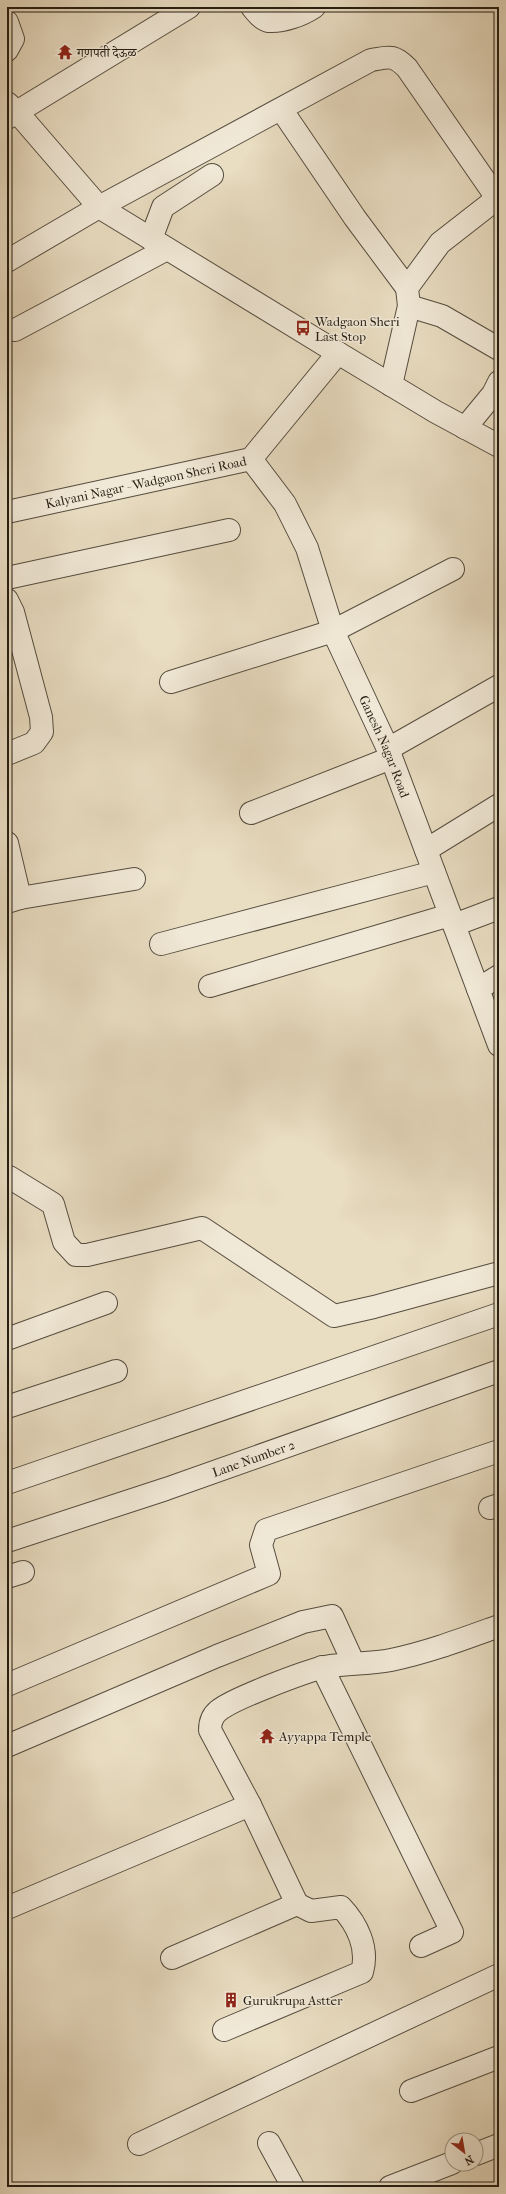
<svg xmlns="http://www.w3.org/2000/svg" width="506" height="2194" font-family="'IM FELL French Canon','Noto Serif Devanagari',serif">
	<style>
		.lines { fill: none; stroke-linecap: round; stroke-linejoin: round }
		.minor-casing { stroke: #554d3f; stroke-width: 24 }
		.minor { stroke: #f1e9d7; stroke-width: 22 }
		.labels { text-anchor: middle; stroke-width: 3; stroke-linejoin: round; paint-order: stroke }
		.poi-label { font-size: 13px; fill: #241d13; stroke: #f1e9d7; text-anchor: start }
		.street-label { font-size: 13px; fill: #241d13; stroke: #f1e9d7 }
	</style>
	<rect width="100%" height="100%" fill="#e9ddc2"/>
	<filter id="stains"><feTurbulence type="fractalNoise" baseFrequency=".005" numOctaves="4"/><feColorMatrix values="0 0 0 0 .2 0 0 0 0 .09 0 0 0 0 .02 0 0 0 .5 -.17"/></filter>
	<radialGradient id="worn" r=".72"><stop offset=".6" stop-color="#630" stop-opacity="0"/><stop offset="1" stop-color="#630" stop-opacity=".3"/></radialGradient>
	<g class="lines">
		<g class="minor-casing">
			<g id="minor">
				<path d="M252,7c4,5 10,13 17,14 14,1 33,-6 45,-14"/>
				<polyline points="7,22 13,39 7,50"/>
				<polyline points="7,103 17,112 99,207 338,353"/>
				<polyline points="281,109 355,218 407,288"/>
				<polyline points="7,118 189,7"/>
				<polyline points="151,239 163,207 212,175"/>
				<path d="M7,261l92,-54 272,-147c18,-3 22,-6 36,8l90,130"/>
				<polyline points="409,306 442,316 499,349"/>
				<polyline points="15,330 167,249"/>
				<polyline points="391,385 409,306 407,288 440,243 499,197"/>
				<polyline points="465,428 493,394 499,382"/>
				<path id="s1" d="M251,459l34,45 22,44 26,83 55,118 111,296"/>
				<path id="s2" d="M7,512l244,-53 87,-106 98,59 63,34"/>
				<polyline points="7,578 229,530"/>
				<polyline points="7,600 13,612 41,717 42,732 34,743 7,754"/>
				<polyline points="171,682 333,631 453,569"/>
				<polyline points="388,749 499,686"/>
				<polyline points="251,813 391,758"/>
				<polyline points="7,843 20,898"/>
				<polyline points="426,850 499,805"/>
				<polyline points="7,902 20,898 134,879"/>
				<polyline points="454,925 499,908"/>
				<polyline points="161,944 434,872"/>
				<polyline points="210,986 450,915"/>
				<polyline points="478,989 499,976"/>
				<polyline points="9,1177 53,1204 64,1242 76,1255 87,1255 202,1228 334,1316 374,1307 499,1273"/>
				<polyline points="7,1339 106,1303"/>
				<polyline points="7,1407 116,1371"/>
				<polyline points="7,1483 499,1314"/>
				<polyline points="490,1508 499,1505"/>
				<path id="s3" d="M7,1541l159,-52 333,-118"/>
				<polyline points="7,1577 23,1572"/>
				<polyline points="322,1667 452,1932 421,1946"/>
				<polyline points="7,1685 269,1574 261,1545 266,1530 499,1451"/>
				<polyline points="7,1746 217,1656 303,1622 332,1616 353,1662"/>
				<path d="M7,1908l243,-103 -40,-75c0,-8 2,-14 8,-19 14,-12 88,-40 107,-44 22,-4 46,-3 66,-7 38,-8 72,-21 108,-34"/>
				<polyline points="172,1958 297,1904 250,1805"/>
				<path d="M224,2030l138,-58c7,-24 -5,-48 -21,-65l-30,4 -14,-7"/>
				<polyline points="411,2091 499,2057"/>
				<polyline points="269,2143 293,2187"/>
				<polyline points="139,2144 499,1975"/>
				<polyline points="476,2154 499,2145"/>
				<polyline points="390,2187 452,2163"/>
			</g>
		</g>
		<use href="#minor" class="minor"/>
	</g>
	<defs>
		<g id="temple-bare" transform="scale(1.2)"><path d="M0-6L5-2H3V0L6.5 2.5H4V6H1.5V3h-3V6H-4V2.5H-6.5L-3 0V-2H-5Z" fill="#8f2418" stroke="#f1e9d7" stroke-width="2.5" paint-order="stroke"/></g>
		<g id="bus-bare" transform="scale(1.2)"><path d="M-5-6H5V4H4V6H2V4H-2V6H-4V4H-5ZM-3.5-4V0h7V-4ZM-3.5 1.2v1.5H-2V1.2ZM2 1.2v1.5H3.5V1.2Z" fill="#8f2418" stroke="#f1e9d7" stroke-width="2.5" paint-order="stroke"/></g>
		<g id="building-bare" transform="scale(1.2)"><path d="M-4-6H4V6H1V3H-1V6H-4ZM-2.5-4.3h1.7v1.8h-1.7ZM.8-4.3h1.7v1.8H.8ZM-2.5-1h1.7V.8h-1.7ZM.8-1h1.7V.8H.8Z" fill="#8f2418" stroke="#f1e9d7" stroke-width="2.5" paint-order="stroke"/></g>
	</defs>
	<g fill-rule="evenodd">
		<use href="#temple-bare" x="65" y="52"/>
		<use href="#bus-bare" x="303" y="328"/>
		<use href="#temple-bare" x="267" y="1736"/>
		<use href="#building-bare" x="231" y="2000"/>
	</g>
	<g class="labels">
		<g class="poi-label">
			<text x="77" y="57">गणपती देऊळ</text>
			<text x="315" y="326">Wadgaon Sheri<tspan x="315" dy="15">Last Stop</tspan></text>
			<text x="279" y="1741">Ayyappa Temple</text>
			<text x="243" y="2005">Gurukrupa Astter</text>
		</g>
		<g class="street-label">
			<text dy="5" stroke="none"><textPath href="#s2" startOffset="142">Kalyani Nagar - Wadgaon Sheri Road</textPath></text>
			<text dy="5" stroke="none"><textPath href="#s1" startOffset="319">Ganesh Nagar Road</textPath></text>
			<text dy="5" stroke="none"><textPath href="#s3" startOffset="260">Lane Number 2</textPath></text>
		</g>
	</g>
	<rect width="506" height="2194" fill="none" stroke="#e9ddc2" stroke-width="24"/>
	<rect x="8" y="8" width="490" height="2178" fill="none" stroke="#241d13" stroke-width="2"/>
	<rect x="12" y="12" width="482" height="2170" fill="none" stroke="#241d13"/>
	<g transform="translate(464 2152) rotate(149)"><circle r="19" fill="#f1e9d7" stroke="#9f9789"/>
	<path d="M0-3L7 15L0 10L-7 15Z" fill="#8f2418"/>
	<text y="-6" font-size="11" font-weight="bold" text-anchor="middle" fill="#241d13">N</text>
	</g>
	<rect width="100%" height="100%" filter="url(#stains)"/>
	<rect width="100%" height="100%" fill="url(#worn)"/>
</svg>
